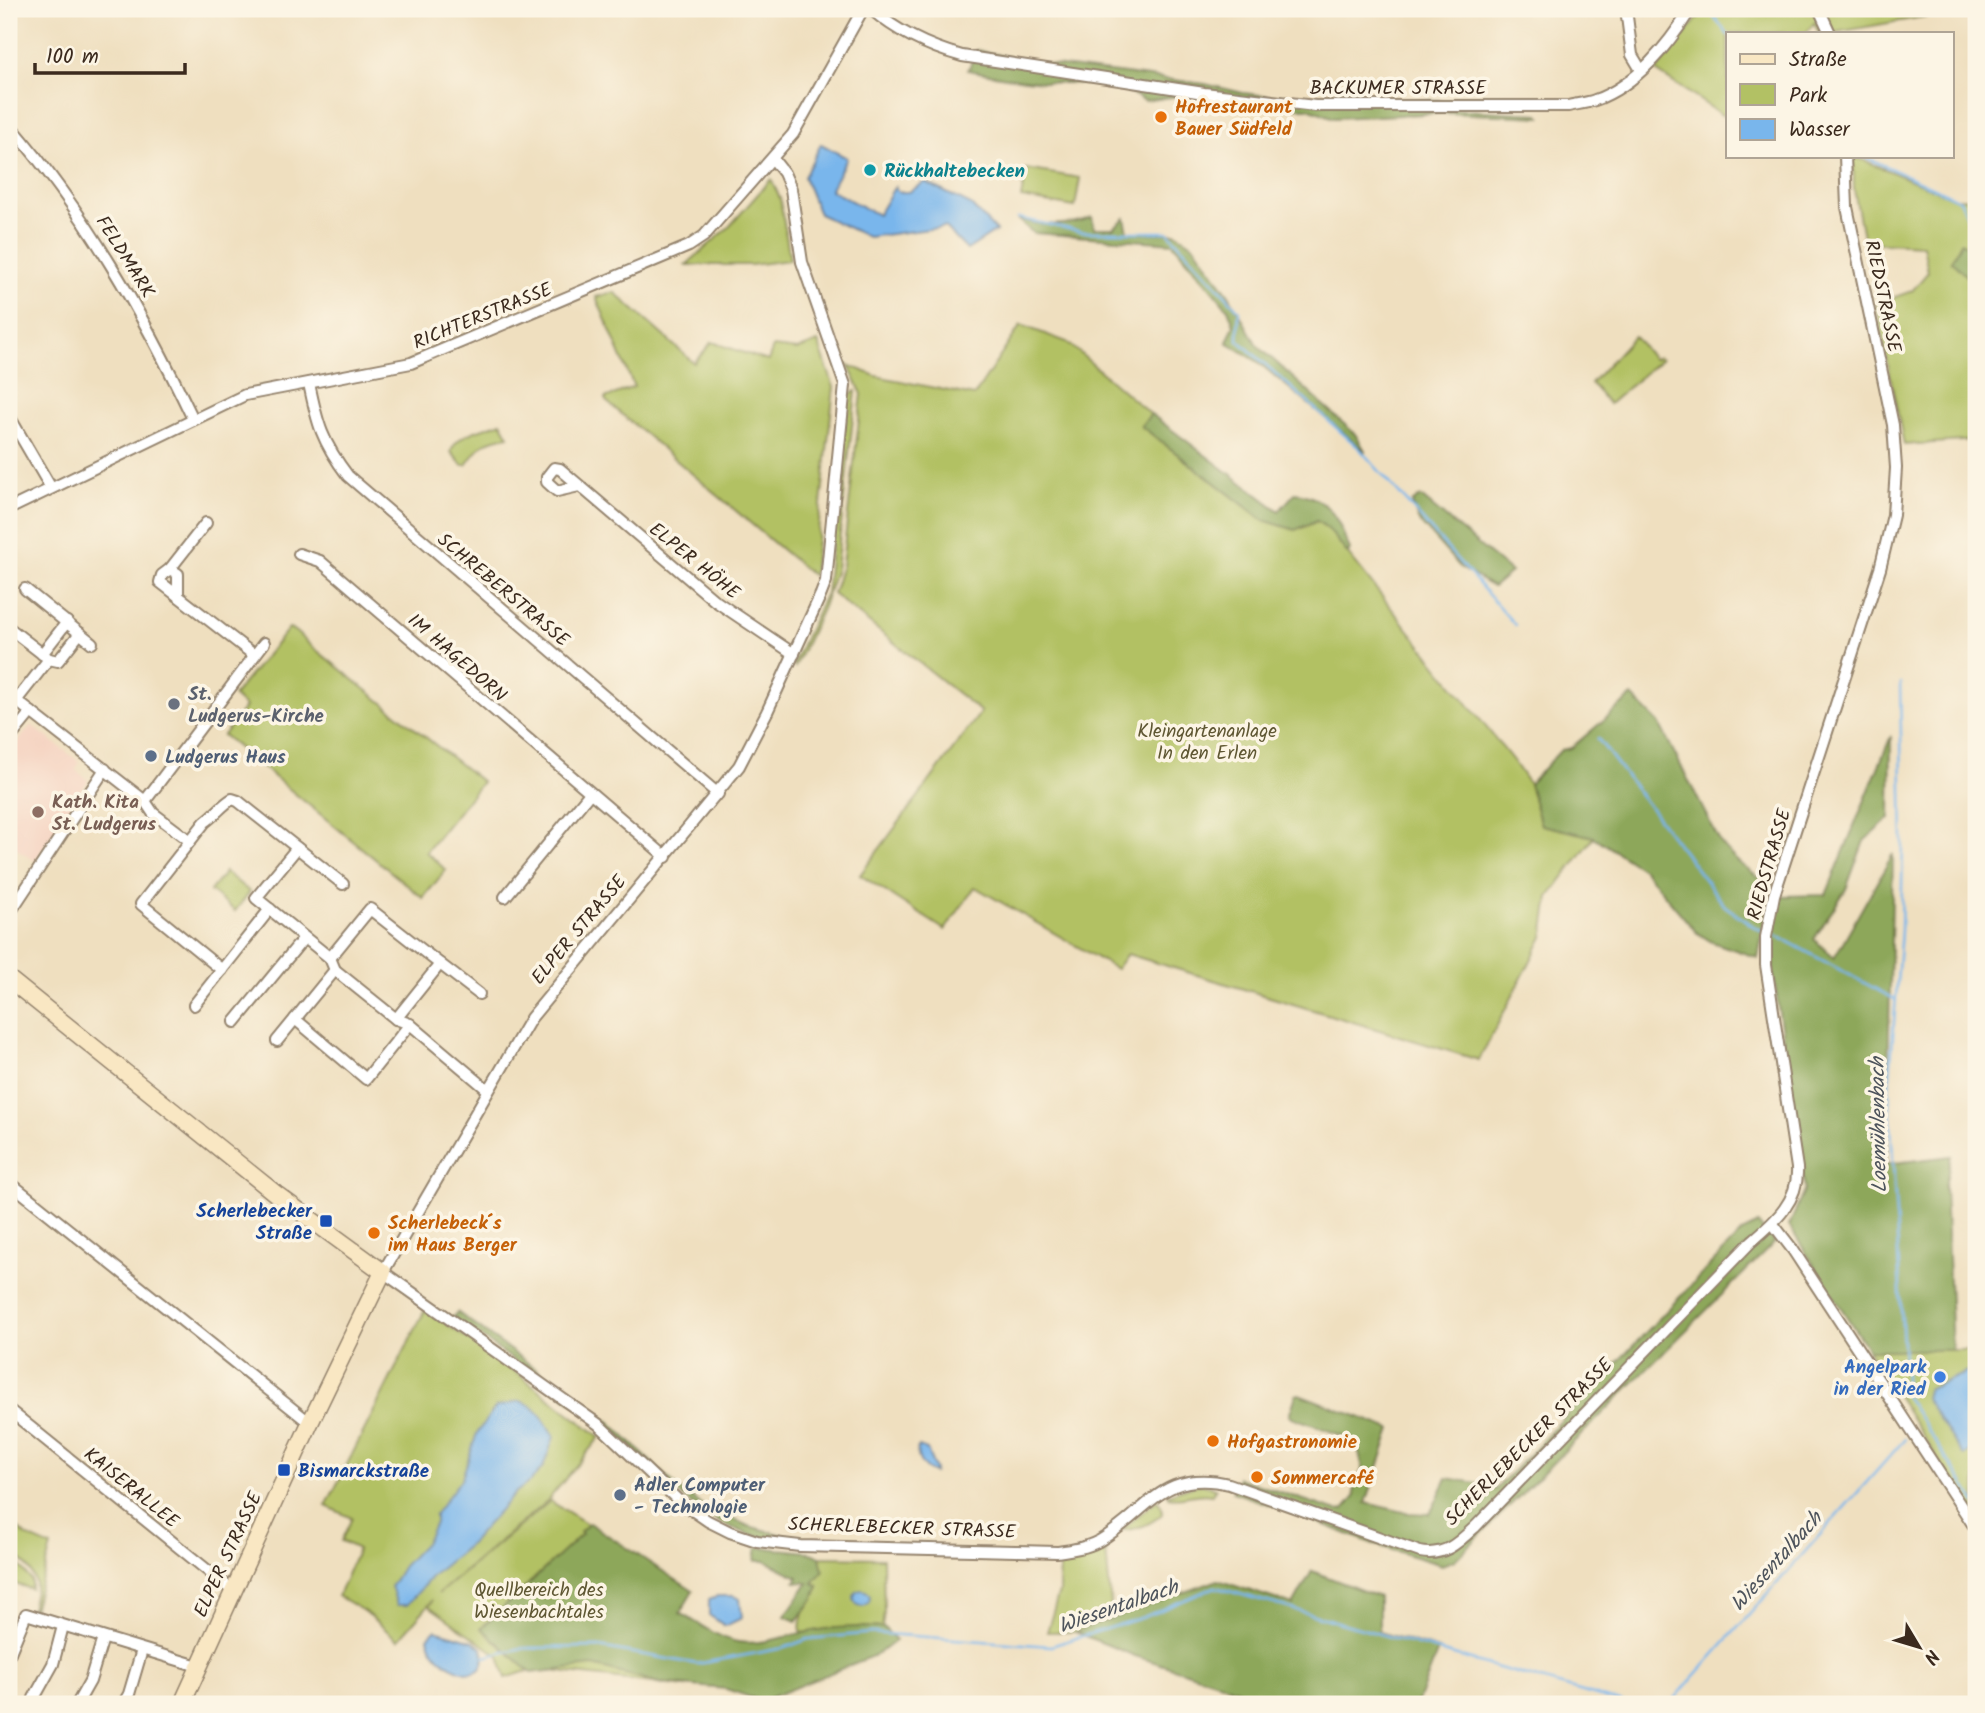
<svg xmlns="http://www.w3.org/2000/svg" width="1985" height="1713" font-family="Kalam,sans-serif">
	<style>
		.built { fill: #f5d3c1 }
		.green { fill: #b2c164; stroke: #767641; stroke-width: 2 }
		.forest { fill: #8da75a; stroke: #64683c; stroke-width: 2 }
		.water { fill: #79b6ec; stroke: #5a7085; stroke-width: 2 }
		.lines { fill: none; stroke-linecap: round; stroke-linejoin: round }
		.stream { stroke: #79b6ec; stroke-width: 2.5 }
		.street-casing { stroke: #95846e; stroke-width: 14 }
		.secondary-casing { stroke: #95846e; stroke-width: 19 }
		.street { stroke: #fff; stroke-width: 10 }
		.secondary { stroke: #f9e7c3; stroke-width: 16 }
		.food-dot { fill: #e8710a; stroke: #fcf5e5; stroke-width: 2.5 }
		.culture-dot { fill: #0f9aa8; stroke: #fcf5e5; stroke-width: 2.5 }
		.worship-dot { fill: #6b7280; stroke: #fcf5e5; stroke-width: 2.5 }
		.service-dot { fill: #5c6f8a; stroke: #fcf5e5; stroke-width: 2.5 }
		.education-dot { fill: #8d6e63; stroke: #fcf5e5; stroke-width: 2.5 }
		.transit-dot { fill: #1a4fb4; stroke: #fcf5e5; stroke-width: 2.5 }
		.shop-dot { fill: #3f7fe0; stroke: #fcf5e5; stroke-width: 2.5 }
		.labels { text-anchor: middle; stroke-width: 7; stroke-linejoin: round; paint-order: stroke }
		.street-label { font-size: 19px; fill: #3b2a1e; stroke: #fcf5e5 }
		.food-label { font-size: 19px; font-weight: bold; fill: #c56008; stroke: #fcf5e5; text-anchor: start }
		.culture-label { font-size: 19px; font-weight: bold; fill: #0d838f; stroke: #fcf5e5; text-anchor: start }
		.worship-label { font-size: 19px; font-weight: bold; fill: #5b616d; stroke: #fcf5e5; text-anchor: start }
		.park-label { font-size: 19px; fill: #5f5733; stroke: #fcf5e5 }
		.service-label { font-size: 19px; font-weight: bold; fill: #4e5e75; stroke: #fcf5e5; text-anchor: start }
		.education-label { font-size: 19px; font-weight: bold; fill: #785e54; stroke: #fcf5e5; text-anchor: start }
		.transit-label { font-size: 19px; font-weight: bold; fill: #164399; stroke: #fcf5e5; text-anchor: end }
		.shop-label { font-size: 19px; font-weight: bold; fill: #366cbe; stroke: #fcf5e5; text-anchor: end }
		.water-label { font-size: 21px; font-style: italic; fill: #4e545c; stroke: #fcf5e5 }
	</style>
	<rect width="100%" height="100%" fill="#fcf5e5"/>
	<filter id="ink" filterUnits="userSpaceOnUse"><feTurbulence type="fractalNoise" baseFrequency=".0143" numOctaves="2"/><feDisplacementMap in="SourceGraphic" scale="14" xChannelSelector="R" yChannelSelector="G"/><feConvolveMatrix kernelMatrix="1 2 1 2 8 2 1 2 1" color-interpolation-filters="sRGB"/></filter>
	<filter id="wash" filterUnits="userSpaceOnUse"><feTurbulence type="fractalNoise" baseFrequency=".00686" numOctaves="4" result="noise"/><feDisplacementMap in="SourceGraphic" scale="28" xChannelSelector="R" yChannelSelector="G"/><feGaussianBlur stdDeviation="1.57" result="paint"/><feColorMatrix in="noise" values="0 0 0 0 0 0 0 0 0 0 0 0 0 0 0 0 0 1.4 0 .05"/><feComposite in="paint" operator="in"/></filter>
	<g filter="url(#wash)">
		<rect width="100%" height="100%" fill="#efdfbf"/>
		<polygon class="built" points="31,725 77,760 79,764 75,769 88,780 35,861 9,844 9,754"/>
		<g class="green">
			<polygon points="1705,9 1945,9 1946,13 1832,33 1819,33 1814,23 1806,33 1728,33 1728,119 1656,71"/>
			<polygon points="1853,156 1955,198 1976,199 1976,440 1904,445 1876,304 1912,291 1928,272 1923,245 1864,242 1854,190"/>
			<polygon points="1026,169 1080,178 1075,207 1021,198"/>
			<polygon points="771,179 780,198 790,260 751,265 686,265 729,227"/>
			<polygon points="614,292 694,363 712,342 768,361 773,347 797,350 818,342 834,387 813,576 606,401 605,398 634,387 596,297"/>
			<polygon points="1021,325 1067,342 1144,409 1302,528 1317,521 1328,529 1514,762 1529,784 1541,824 1594,837 1549,897 1543,937 1479,1060 1127,954 1116,969 975,887 945,930 860,875 981,712 833,594 842,565 862,394 848,365 876,376 974,396"/>
			<polygon points="1634,336 1653,359 1658,357 1661,359 1609,404 1591,383"/>
			<polygon points="856,391 836,569 823,607 795,667 793,664 826,593 849,394"/>
			<path d="M501,422l8,14c-25,4 -29,9 -43,29h-4l-11,-13c5,-19 33,-23 50,-30z"/>
			<polygon points="289,628 296,632 310,645 482,782 426,852 446,870 423,898 223,735 245,707 233,696"/>
			<polygon points="225,872 250,892 235,911 210,891"/>
			<polygon points="425,1310 504,1363 600,1437 548,1500 438,1594 550,1501 635,1553 686,1687 542,1670 524,1672 506,1678 499,1656 429,1606 433,1600 398,1640 365,1612 338,1596 358,1549 341,1541 352,1518 326,1506"/>
			<polygon points="1868,1350 1976,1350 1976,1519"/>
			<path d="M1198,1484l18,4 -5,7c-15,-4 -29,6 -42,2l-1,-3z"/>
			<path d="M1157,1500l5,7v7c-12,11 -25,16 -41,16z"/>
			<path d="M15,1526l13,11 23,10 -19,66c-2,-8 2,-15 3,-23 3,-17 -16,-32 -26,-44v-18l2,2z"/>
			<polygon points="1106,1550 1112,1618 1075,1632 1047,1632 1059,1592 1060,1560"/>
			<polygon points="13,1557 31,1580 31,1589 9,1582 9,1559"/>
			<path d="M819,1557l64,1 1,54 -2,16 -19,-1 -62,6c-4,-23 13,-27 18,-47l-6,-3z"/>
		</g>
		<g class="forest">
			<path d="M977,50l53,12 175,22 38,9 68,8 128,-1 11,9 89,5 2,3 -95,-4 -112,5 -26,-10h-44l-57,-11 -29,-1 -33,5c-36,-22 -61,-16 -101,-19 -26,-2 -51,-7 -76,-12z"/>
			<path d="M1092,217l2,11h19l12,-10 3,14 48,1 18,12 35,50 28,50 98,89 11,18 -108,-90 -31,-20 7,-17 -6,-16 -55,-66 -140,-10 -16,-14c24,7 52,8 75,-2z"/>
			<polygon points="1961,242 1976,251 1976,286 1951,261"/>
			<path d="M1151,414l128,97 16,-18c35,4 43,27 55,57l-2,4 -20,-25 -11,-8 -22,9 -32,-10 -122,-94z"/>
			<polygon points="1420,496 1511,572 1493,587 1461,568 1418,520 1412,503"/>
			<path d="M1632,696l27,27 61,119c14,18 31,33 52,42l-14,74 -46,-16 -16,-10 -52,-62 -50,-33 -53,-12 -12,-41 32,-34 10,-2z"/>
			<polygon points="1891,736 1890,818 1864,841 1846,889 1814,939 1834,958 1893,854 1886,1164 1951,1156 1945,1187 1952,1350 1868,1350 1789,1226 1805,1189 1773,972 1774,926 1779,896 1826,895"/>
			<polygon points="1758,1224 1775,1242 1455,1560 1442,1565 1376,1545 1294,1513 1233,1492 1238,1478 1337,1511 1344,1510 1355,1497 1354,1488 1363,1468 1357,1446 1343,1436 1289,1416 1296,1395 1299,1394 1391,1429 1366,1503 1408,1513 1430,1514 1447,1478 1477,1483 1495,1490 1742,1232"/>
			<path d="M457,1312l154,111 66,64 25,18 46,21 52,13 -3,3c-94,-6 -119,-54 -183,-109 -16,-14 -35,-26 -52,-38 -36,-26 -73,-52 -109,-78z"/>
			<path d="M589,1523l104,68 -13,22c17,9 39,26 58,29 21,3 45,-5 65,-9 25,-6 55,-7 81,-5l12,12 -18,14 -116,47 -36,-12 -66,-6 -67,-17 -62,7 -50,-45 101,-94 -2,-2z"/>
			<path d="M757,1547c17,3 52,2 63,10l3,14 -10,12 6,3 -6,14 -17,21 -11,-5 23,-33 -13,-1 3,-5 -33,-16h-10z"/>
			<polygon points="1312,1571 1379,1597 1379,1632 1438,1650 1417,1704 1273,1704 1221,1683 1135,1656 1075,1632 1218,1580 1293,1605"/>
		</g>
		<g class="water">
			<polygon points="821,144 847,158 830,190 878,215 895,186 898,192 909,192 925,182 971,205 996,231 967,250 945,227 868,237 819,214 804,177"/>
			<polygon points="1967,1372 1976,1373 1976,1446 1964,1456 1925,1398 1927,1390"/>
			<path d="M520,1401c18,5 25,20 34,36l-11,30 -11,13 -17,13 -46,52 -37,31 -25,29h-10l-6,-19 12,-20 22,-23 10,-20v-9l27,-36 15,-45 19,-26z"/>
			<path d="M919,1447l8,3 8,19 -1,4c-10,-3 -17,-13 -17,-24z"/>
			<circle cx="862" cy="1598" r="8"/>
			<polygon points="717,1596 733,1596 740,1599 742,1618 725,1626 709,1615 709,1599"/>
			<path d="M435,1630l38,11 9,7c12,46 -50,18 -54,-11z"/>
		</g>
		<g class="lines">
			<g class="stream">
				<polyline points="1713,9 1713,15 1728,35"/>
				<polyline points="1863,156 1960,200 1976,235"/>
				<polyline points="1018,218 1083,232 1168,232 1239,310 1238,340 1359,448 1515,625"/>
				<polyline points="1900,683 1903,842 1901,930 1889,1088 1906,1397 1976,1503"/>
				<polyline points="1598,739 1725,906 1756,928 1764,931"/>
				<polyline points="1770,932 1896,1000"/>
				<polyline points="484,1657 522,1648 599,1647 697,1664 784,1648 808,1639 872,1633 1051,1646 1144,1617 1215,1587 1625,1704"/>
				<polyline points="1670,1704 1905,1439"/>
			</g>
		</g>
	</g>
	<g filter="url(#ink)">
		<g class="lines">
			<g class="street-casing">
				<g id="street">
					<path d="M871,9c25,22 59,38 91,47l242,37 111,13h253c9,-2 19,-3 27,-6 42,-15 73,-55 96,-91"/>
					<polyline points="1626,9 1632,55 1641,70"/>
					<polyline points="1819,9 1830,33"/>
					<path d="M9,124c77,89 134,190 184,295"/>
					<path d="M773,159l11,14 7,16 11,73 43,123 -19,196 -5,13 -54,118 -28,54 -208,252 -148,254 215,152 81,77 29,20 22,11 27,9 43,5 257,6c14,-2 29,-4 42,-11 49,-28 62,-73 130,-57l191,68c25,5 39,-10 56,-26l276,-285c24,-20 47,-41 45,-73l-31,-203v-28l8,-42 106,-326 13,-54 3,-47 -3,-43 -46,-218 -2,-51"/>
					<path d="M309,383c8,40 13,59 39,93l370,318"/>
					<polyline points="9,416 51,488"/>
					<polyline points="579,486 557,491 547,482 547,477 554,468 560,469 714,600 794,654"/>
					<polyline points="9,509 245,395 411,363 689,246 704,236 793,134 863,9"/>
					<polyline points="206,523 170,569 162,575 160,582 254,655"/>
					<polyline points="299,554 320,561 666,857"/>
					<polyline points="170,569 178,574 178,596"/>
					<polyline points="25,589 92,643"/>
					<polyline points="9,628 49,659"/>
					<polyline points="42,654 67,622"/>
					<polyline points="9,695 145,801 153,813 190,841"/>
					<polyline points="16,701 49,659 58,661 80,633"/>
					<polyline points="9,739 31,712"/>
					<polyline points="145,801 264,643"/>
					<polyline points="297,848 256,898 330,958 335,970 396,1019 410,1024 488,1090"/>
					<polyline points="505,897 590,793"/>
					<polyline points="9,914 105,769"/>
					<polyline points="330,958 370,909 440,964 396,1019"/>
					<polyline points="440,964 479,994"/>
					<path d="M222,970l-81,-66 64,-82c10,-7 17,-17 27,-23l6,2 105,83"/>
					<polyline points="194,1005 270,909"/>
					<polyline points="295,1019 366,1079 410,1024"/>
					<polyline points="235,1022 304,938"/>
					<polyline points="277,1041 335,970"/>
					<polyline points="9,1182 310,1423"/>
					<polyline points="1773,1224 1793,1250 1976,1529"/>
					<polyline points="9,1410 233,1591"/>
					<polyline points="9,1655 26,1614 198,1666"/>
					<polyline points="34,1698 53,1664 63,1626"/>
					<polyline points="77,1704 90,1681 103,1638"/>
					<polyline points="123,1704 129,1694 142,1650"/>
				</g>
			</g>
			<g class="secondary-casing">
				<polyline id="secondary" points="9,979 276,1194 383,1272 310,1423 182,1704"/>
			</g>
			<use href="#street" class="street"/>
			<use href="#secondary" class="secondary"/>
		</g>
	</g>
	<g class="food-dot">
		<circle cx="1161" cy="117" r="7"/>
		<circle cx="374" cy="1233" r="7"/>
		<circle cx="1213" cy="1441" r="7"/>
		<circle cx="1257" cy="1477" r="7"/>
	</g>
	<circle class="culture-dot" cx="870" cy="170" r="7"/>
	<circle class="worship-dot" cx="174" cy="704" r="7"/>
	<g class="service-dot">
		<circle cx="151" cy="756" r="7"/>
		<circle cx="620" cy="1495" r="7"/>
	</g>
	<circle class="education-dot" cx="38" cy="812" r="7"/>
	<g class="transit-dot">
		<rect x="319" y="1214" width="14" height="14" rx="3.5"/>
		<rect x="277" y="1463" width="14" height="14" rx="3.5"/>
	</g>
	<circle class="shop-dot" cx="1940" cy="1377" r="7"/>
	<g class="labels">
		<g class="street-label">
			<text x="1398" y="94">BACKUMER STRASSE</text>
			<text transform="translate(126 256) rotate(58)" y="7">FELDMARK</text>
			<text transform="translate(1884 296) rotate(78)" y="7">RIEDSTRASSE</text>
			<text transform="translate(482 315) rotate(-22)" y="7">RICHTERSTRASSE</text>
			<text transform="translate(695 560) rotate(39)" y="7">ELPER HÖHE</text>
			<text transform="translate(504 589) rotate(40)" y="7">SCHREBERSTRASSE</text>
			<text transform="translate(458 657) rotate(41)" y="7">IM HAGEDORN</text>
			<text transform="translate(1768 864) rotate(-74)" y="7">RIEDSTRASSE</text>
			<text transform="translate(578 929) rotate(-50)" y="7">ELPER STRASSE</text>
			<text transform="translate(1528 1441) rotate(-45)" y="7">SCHERLEBECKER STRASSE</text>
			<text transform="translate(132 1487) rotate(39)" y="7">KAISERALLEE</text>
			<text transform="translate(902 1527) rotate(2)" y="7">SCHERLEBECKER STRASSE</text>
			<text transform="translate(227 1554) rotate(-65)" y="7">ELPER STRASSE</text>
		</g>
		<g class="food-label">
			<text x="1175" y="113">Hofrestaurant<tspan x="1175" dy="22">Bauer Südfeld</tspan></text>
			<text x="388" y="1229">Scherlebeck´s<tspan x="388" dy="22">im Haus Berger</tspan></text>
			<text x="1227" y="1448">Hofgastronomie</text>
			<text x="1271" y="1484">Sommercafé</text>
		</g>
		<g class="culture-label">
			<text x="884" y="177">Rückhaltebecken</text>
		</g>
		<g class="worship-label">
			<text x="188" y="700">St.<tspan x="188" dy="22">Ludgerus-Kirche</tspan></text>
		</g>
		<g class="park-label">
			<text x="1207" y="737">Kleingartenanlage<tspan x="1207" dy="22">In den Erlen</tspan></text>
			<text x="539" y="1596">Quellbereich des<tspan x="539" dy="22">Wiesenbachtales</tspan></text>
		</g>
		<g class="service-label">
			<text x="165" y="763">Ludgerus Haus</text>
			<text x="634" y="1491">Adler Computer<tspan x="634" dy="22">- Technologie</tspan></text>
		</g>
		<g class="education-label">
			<text x="52" y="808">Kath. Kita<tspan x="52" dy="22">St. Ludgerus</tspan></text>
		</g>
		<g class="transit-label">
			<text x="312" y="1217">Scherlebecker<tspan x="312" dy="22">Straße</tspan></text>
			<text x="298" y="1477" text-anchor="start">Bismarckstraße</text>
		</g>
		<g class="shop-label">
			<text x="1926" y="1373">Angelpark<tspan x="1926" dy="22">in der Ried</tspan></text>
		</g>
		<g class="water-label">
			<text transform="translate(1878 1125) rotate(-91)" y="7">Loemühlenbach</text>
			<text transform="translate(1776 1561) rotate(-48)" y="7">Wiesentalbach</text>
			<text transform="translate(1118 1606) rotate(-19)" y="7">Wiesentalbach</text>
		</g>
	</g>
	<rect width="1985" height="1713" fill="none" stroke="#fcf5e5" stroke-width="35"/>
	<rect x="1726" y="32" width="228" height="126" fill="#fcf5e5" stroke="#afa495" stroke-width="2"/>
	<rect x="1740" y="54" width="35" height="10" fill="#f9e7c3" stroke="#afa495" stroke-width="2"/>
	<text x="1789" y="66" font-size="21" fill="#3b2a1e">Straße</text>
	<rect x="1740" y="84" width="35" height="21" fill="#b2c164" stroke="#afa495" stroke-width="2"/>
	<text x="1789" y="102" font-size="21" fill="#3b2a1e">Park</text>
	<rect x="1740" y="119" width="35" height="21" fill="#79b6ec" stroke="#afa495" stroke-width="2"/>
	<text x="1789" y="136" font-size="21" fill="#3b2a1e">Wasser</text>
	<g transform="translate(1919 1647) rotate(128)" stroke="#fcf5e5" stroke-width="5" paint-order="stroke">
	<path d="M0-5L12 26L0 18L-12 26Z" fill="#3b2a1e"/>
	<text y="-10" font-size="19" font-weight="bold" text-anchor="middle" fill="#3b2a1e">N</text>
	</g>
	<path d="M35 63v10h150v-10" fill="none" stroke="#3b2a1e" stroke-width="3.5"/>
	<text x="46" y="63" font-size="21" fill="#3b2a1e" stroke="#fcf5e5" stroke-width="5" paint-order="stroke">100 m</text>
</svg>
